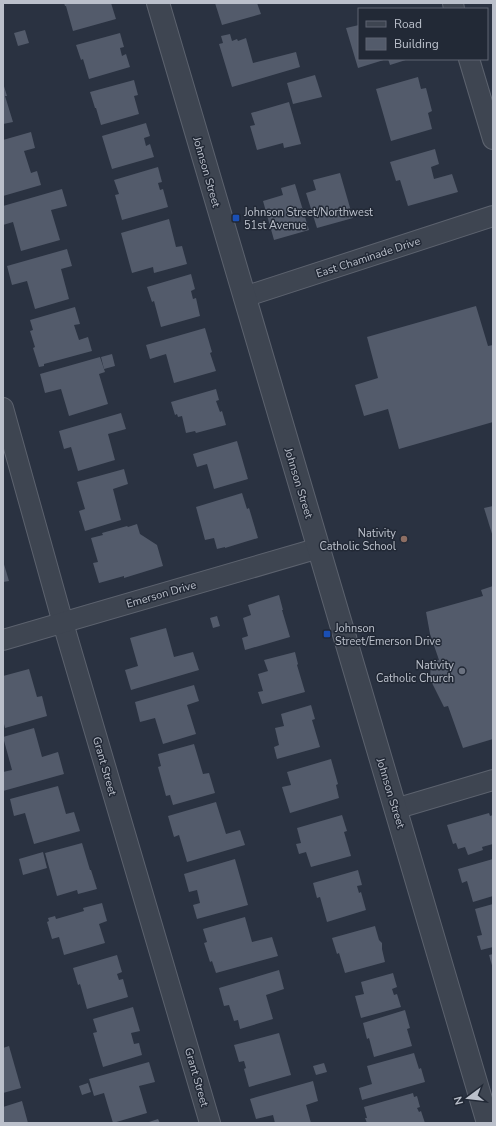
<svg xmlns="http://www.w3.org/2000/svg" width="496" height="1126" font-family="'Nunito Sans',sans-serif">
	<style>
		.building { fill: #535b6b }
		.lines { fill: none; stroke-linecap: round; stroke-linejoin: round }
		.minor-casing { stroke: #5c626e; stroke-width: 22 }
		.tertiary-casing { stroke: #5c626e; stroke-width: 24 }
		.minor { stroke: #3e4551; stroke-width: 20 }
		.tertiary { stroke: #3e4551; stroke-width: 22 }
		.transit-dot { fill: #1a4fb4; stroke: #222936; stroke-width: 1.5 }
		.education-dot { fill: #8d6e63; stroke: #222936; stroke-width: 1.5 }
		.worship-dot { fill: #6b7280; stroke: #222936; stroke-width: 1.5 }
		.labels { text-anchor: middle; stroke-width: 3; stroke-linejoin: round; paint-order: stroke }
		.street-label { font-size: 11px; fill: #bbc0cb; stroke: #222936 }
		.poi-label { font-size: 11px; fill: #bbc0cb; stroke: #222936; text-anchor: start }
	</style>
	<rect width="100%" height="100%" fill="#2a3241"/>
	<g class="building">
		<polygon points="64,3 111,3 116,19 73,31 66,6 65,6"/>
		<polygon points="215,3 257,3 261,14 222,25"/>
		<polygon points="359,25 359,59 387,59 358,68 346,28"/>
		<polygon points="25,30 29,43 18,46 14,33"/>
		<polygon points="120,33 124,47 120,48 122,56 126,54 130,67 89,79 83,59 81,60 76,45"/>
		<polygon points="230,34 232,41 237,39 238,41 246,38 253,63 296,52 300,67 232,87 219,44 223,43 221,36"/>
		<polygon points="388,59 409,59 390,65"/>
		<polygon points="315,75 322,97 293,104 287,83"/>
		<polygon points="418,77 421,89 426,88 432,111 428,113 432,129 391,141 376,89"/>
		<polygon points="134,80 138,95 134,96 139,114 101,125 96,108 95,108 90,92"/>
		<polygon points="3,83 7,96 5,96 13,122 3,124"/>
		<polygon points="289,102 301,144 284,148 283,143 257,150 250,126 255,125 251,113"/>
		<polygon points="146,123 150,136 144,138 146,146 150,144 154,157 112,169 102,136"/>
		<polygon points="31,132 35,148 24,151 31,173 37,171 41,185 3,196 3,140"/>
		<polygon points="435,149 439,164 431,167 434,179 452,174 458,192 408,206 400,180 396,181 390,162"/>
		<polygon points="158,167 162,182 158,183 160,190 163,189 168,207 122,220 115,195 119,194 114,180"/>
		<polygon points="340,173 353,218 317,228 306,193 316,190 313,180"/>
		<polygon points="295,184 309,230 274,240 263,201 283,195 281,188"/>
		<polygon points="62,189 67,206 51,210 60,240 21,251 13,222 3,225 3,206"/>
		<polygon points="169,219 176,247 182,246 187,264 154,273 153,267 132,273 121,233"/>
		<polygon points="67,249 72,266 61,269 69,299 35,309 27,281 12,285 7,266"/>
		<polygon points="191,274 195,289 191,291 193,299 196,298 200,316 161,327 154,301 152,302 147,287"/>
		<polygon points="476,306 488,346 493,345 493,422 399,449 388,409 364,416 355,385 378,378 367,337"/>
		<polygon points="75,307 80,324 74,325 79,340 88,337 92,351 44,364 44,366 39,367 33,348 35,347 30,331 33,330 30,320"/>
		<polygon points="205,328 212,352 210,353 216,371 174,383 166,354 150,359 146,345"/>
		<polygon points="112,354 115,366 104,369 101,357"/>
		<polygon points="100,357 105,372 99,374 108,404 69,416 61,389 45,393 40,374"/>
		<polygon points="216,389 219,400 216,401 220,412 222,411 226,425 196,433 195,431 186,433 182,416 178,417 177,414 175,415 171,402"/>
		<polygon points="121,413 126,429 108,434 115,460 78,471 71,447 64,449 59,431"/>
		<polygon points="237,441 248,479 214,489 207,464 197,467 193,454"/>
		<polygon points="124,469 128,484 113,489 121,520 85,531 79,511 85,509 77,482"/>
		<polygon points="242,493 247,509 249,508 258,538 225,548 225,547 217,549 214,538 205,540 196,507"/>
		<polygon points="493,506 493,537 484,508"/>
		<polygon points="137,524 140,534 157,545 163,566 124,578 124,576 99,583 93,563 98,562 91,538 103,535 102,533 127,526 128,527"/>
		<polygon points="3,561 9,581 3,582"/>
		<polygon points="493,586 493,739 463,748 448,706 444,707 430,679 431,663 439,660 430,634 426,612 483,596 481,590"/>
		<polygon points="279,595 283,610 282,610 290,637 245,650 242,638 248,636 243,618 251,615 248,605"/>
		<polygon points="217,616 220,626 213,628 210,618"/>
		<polygon points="166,628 174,657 193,652 199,670 131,690 125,670 138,666 130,638"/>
		<polygon points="295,652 298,664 297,665 305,692 262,704 258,692 263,691 258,674 268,671 264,660"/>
		<polygon points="29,669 37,697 42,696 47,716 5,728 3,720 3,676"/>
		<polygon points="194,685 199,701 187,705 196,734 163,744 155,718 140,722 135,702"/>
		<polygon points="311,705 315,719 312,720 320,747 277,759 274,747 279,745 275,728 284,726 281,714"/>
		<polygon points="34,728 42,757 58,752 64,774 3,791 3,772 12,770 3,737"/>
		<polygon points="194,744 203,774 209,773 215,793 173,805 170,795 166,796 158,767 161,766 158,754"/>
		<polygon points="331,759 338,784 336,785 339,798 290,813 282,787 291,785 287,772"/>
		<polygon points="58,786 66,814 74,812 80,831 34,844 25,813 14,816 10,799"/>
		<polygon points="216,802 226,834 240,830 245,845 187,862 179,835 174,837 168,816"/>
		<polygon points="489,813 490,816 493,815 493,844 482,847 483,850 468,855 465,847 458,849 456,843 453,844 447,825"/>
		<polygon points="342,815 347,831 344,832 351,856 311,867 306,852 299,854 296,844 301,843 297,828"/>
		<polygon points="82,843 90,870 91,870 97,889 78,894 77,890 57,896 45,853"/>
		<polygon points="43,852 47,868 23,875 19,859"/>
		<polygon points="235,859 248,905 197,919 193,905 200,903 197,890 189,892 184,874"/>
		<polygon points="493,859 493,896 473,902 467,881 462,883 458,869"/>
		<polygon points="358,870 362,885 357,886 359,893 361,892 366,910 327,922 320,897 317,898 313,883"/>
		<polygon points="102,903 107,921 99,924 105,943 64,955 59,937 52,939 47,922 49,921 48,918 55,916 56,919 84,911 83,908"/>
		<polygon points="493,904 493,947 481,950 477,936 482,935 475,909"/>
		<polygon points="245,917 252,942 272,937 278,956 216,973 212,961 210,962 204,943 207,942 203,929"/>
		<polygon points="375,926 379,940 382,943 382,949 385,962 345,973 339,953 337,954 332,938"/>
		<polygon points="493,954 493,969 489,955"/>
		<polygon points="117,955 122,972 117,974 119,980 123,979 128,997 87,1009 80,984 78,985 73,968"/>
		<polygon points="279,970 284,989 266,995 273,1019 240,1029 238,1020 234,1021 229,1005 224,1006 219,988"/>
		<polygon points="393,973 397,987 392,989 394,995 397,994 401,1007 361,1018 355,996 364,994 361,982"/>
		<polygon points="133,1007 140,1031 131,1033 134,1044 139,1043 142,1055 103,1067 93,1033 97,1032 93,1019"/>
		<polygon points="405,1010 410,1028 407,1029 412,1046 374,1057 369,1038 367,1039 363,1023"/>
		<polygon points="279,1033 291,1075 249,1087 244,1069 246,1068 244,1061 239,1062 234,1045"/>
		<polygon points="9,1046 21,1088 3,1093 3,1048"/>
		<polygon points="414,1053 419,1069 421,1068 425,1082 362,1100 359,1088 372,1084 367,1066"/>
		<polygon points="149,1062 155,1082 139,1086 147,1113 113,1123 104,1093 94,1096 89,1079"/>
		<polygon points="324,1063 327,1072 316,1075 313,1066"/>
		<polygon points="313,1081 318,1101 306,1105 311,1123 275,1123 273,1115 256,1119 250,1099"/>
		<polygon points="88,1083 91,1092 82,1095 79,1086"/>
		<polygon points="413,1093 414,1097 417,1096 420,1107 417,1108 419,1112 421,1111 425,1123 367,1123 365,1118 367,1118 364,1107"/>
		<polygon points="22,1101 28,1123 3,1123 3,1107"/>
		<polygon points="158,1119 160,1123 146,1123"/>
	</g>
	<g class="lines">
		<g class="minor-casing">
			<g id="minor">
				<polyline points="453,3 454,9"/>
				<polyline points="469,59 493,139"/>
				<polyline points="244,297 493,216"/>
				<polyline points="3,408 63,623 210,1123"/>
				<polyline points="3,640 319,548"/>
				<polyline points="395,809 493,780"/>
			</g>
		</g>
		<g class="tertiary-casing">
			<polyline id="tertiary" points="158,3 488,1123"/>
		</g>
		<use href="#minor" class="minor"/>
		<use href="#tertiary" class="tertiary"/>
	</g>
	<g class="transit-dot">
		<rect x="232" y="214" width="8" height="8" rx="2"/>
		<rect x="323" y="630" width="8" height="8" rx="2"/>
	</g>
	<circle class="education-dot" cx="404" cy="539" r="4"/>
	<circle class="worship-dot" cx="462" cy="671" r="4"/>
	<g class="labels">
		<g class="street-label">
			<text transform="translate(207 172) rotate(74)" y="4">Johnson Street</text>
			<text transform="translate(368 257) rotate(-18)" y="4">East Chaminade Drive</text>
			<text transform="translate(299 483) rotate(73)" y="4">Johnson Street</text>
			<text transform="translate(161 594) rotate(-16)" y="4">Emerson Drive</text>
			<text transform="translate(105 766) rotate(74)" y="4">Grant Street</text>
			<text transform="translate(391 793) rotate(73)" y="4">Johnson Street</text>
			<text transform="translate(197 1077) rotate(74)" y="4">Grant Street</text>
		</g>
		<g class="poi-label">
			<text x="244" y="216">Johnson Street/Northwest<tspan x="244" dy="13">51st Avenue</tspan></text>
			<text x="396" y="537" text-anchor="end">Nativity<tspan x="396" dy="13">Catholic School</tspan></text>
			<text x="335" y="632">Johnson<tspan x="335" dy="13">Street/Emerson Drive</tspan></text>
			<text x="454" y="669" text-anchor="end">Nativity<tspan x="454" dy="13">Catholic Church</tspan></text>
		</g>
	</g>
	<rect width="496" height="1126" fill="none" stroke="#bbc0cb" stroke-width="8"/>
	<rect x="358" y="8" width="130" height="52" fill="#222936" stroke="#5f6572"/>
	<rect x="366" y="21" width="20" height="6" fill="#3e4551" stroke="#5f6572"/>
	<text x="394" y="28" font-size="12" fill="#bbc0cb">Road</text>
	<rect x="366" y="38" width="20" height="12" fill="#535b6b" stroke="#5f6572"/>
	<text x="394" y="48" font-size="12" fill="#bbc0cb">Building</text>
	<g transform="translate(468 1098) rotate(255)" stroke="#222936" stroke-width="3" paint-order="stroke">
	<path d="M0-3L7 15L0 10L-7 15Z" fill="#bbc0cb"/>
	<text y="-6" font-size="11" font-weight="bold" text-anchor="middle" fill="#bbc0cb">N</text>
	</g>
</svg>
